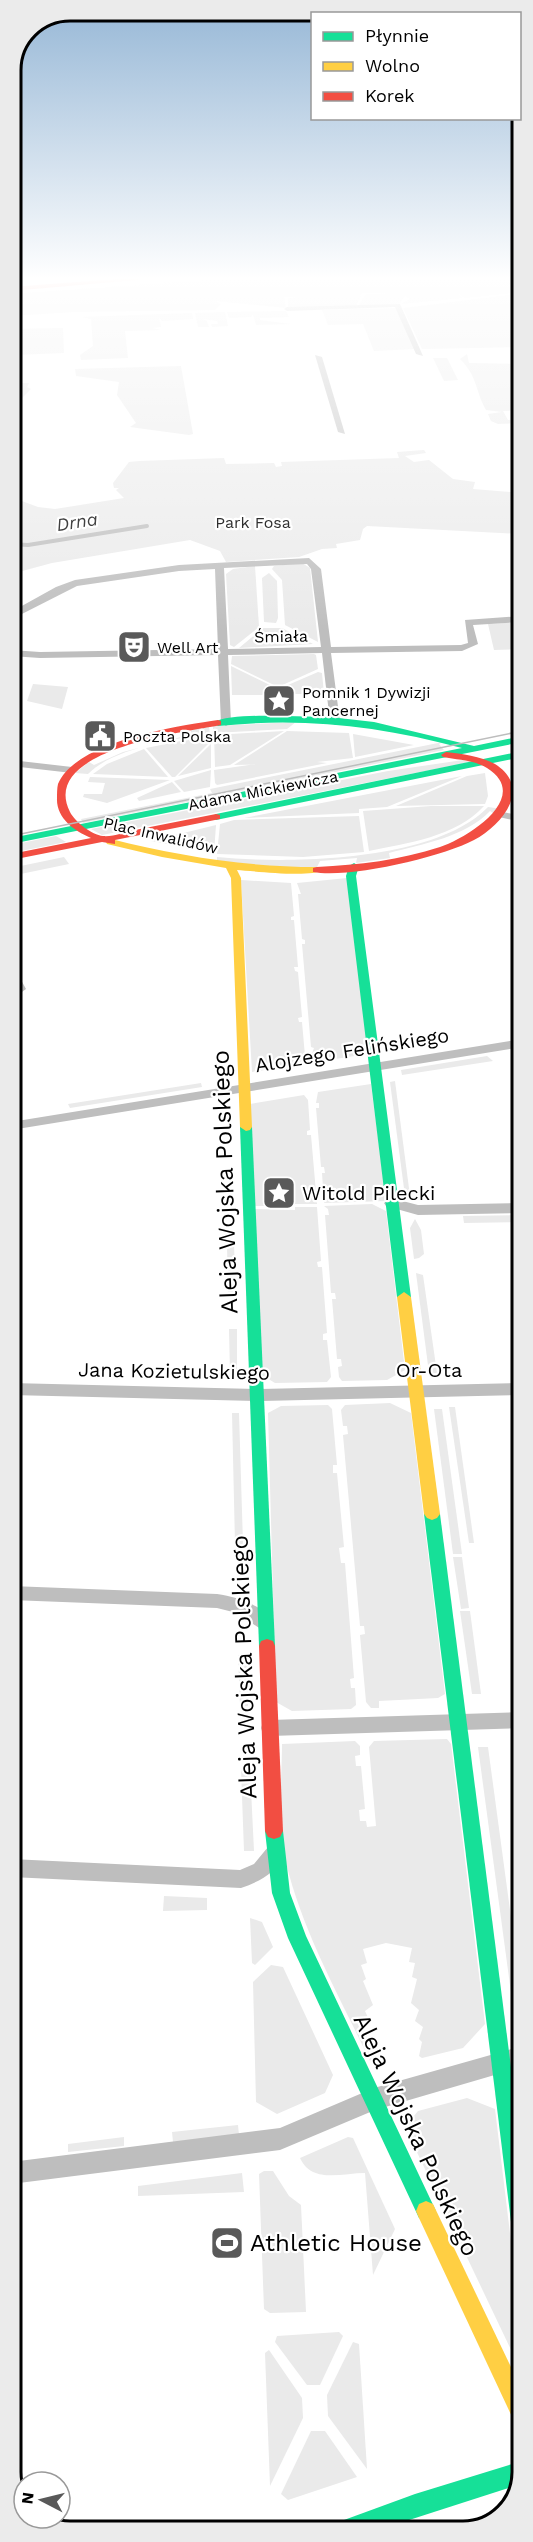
<svg xmlns="http://www.w3.org/2000/svg" width="533" height="2542" font-family="'Work Sans',sans-serif">
	<style>
		.green { fill: #eaeaea }
		.lines { fill: none; stroke-linecap: round; stroke-linejoin: round }
		.stream { stroke: #bcbcbc; stroke-width: 4 }
		.street { fill: #bebebe; fill-rule: evenodd }
		.fast { fill: #16e098; fill-rule: evenodd }
		.slow { fill: #ffcf43; fill-rule: evenodd }
		.jam { fill: #f24e42; fill-rule: evenodd }
		.tram { stroke: #bdbdbd; stroke-width: 1.5 }
		.labels { text-anchor: middle; stroke-width: 4.5; stroke-linejoin: round; paint-order: stroke }
		.far-park-label { font-size: 16px; fill: #2f2f2f; stroke: #fff }
		.far-street-label { font-size: 16px; fill: #000; stroke: #fff }
		.far-poi-label { font-size: 16px; fill: #000; stroke: #fff; text-anchor: start }
		.far-water-label { font-size: 18px; font-style: italic; fill: #404040; stroke: #fff }
		.street-label { font-size: 20px; fill: #000; stroke: #fff }
		.poi-label { font-size: 20px; fill: #000; stroke: #fff; text-anchor: start }
		.near-street-label { font-size: 24px; fill: #000; stroke: #fff }
		.near-poi-label { font-size: 24px; fill: #000; stroke: #fff; text-anchor: start }
		.rim { fill: none; stroke: #000; stroke-width: 3 }
	</style>
	<rect width="100%" height="100%" fill="#fff"/>
	<g class="green">
		<polygon points="245,277 522,277 522,292 465,298 456,292 462,298 401,304 410,299 405,296 399,304 358,306 366,294 404,294 363,293 359,295 361,296 356,306 288,308 288,298 303,297 284,297 286,308 215,301 221,304 215,310 73,312 11,316 11,294"/>
		<polygon points="519,294 522,295 522,347 422,349 403,308"/>
		<polygon points="397,308 415,349 374,351 363,324 328,325 322,310"/>
		<polygon points="286,311 289,317 260,318 260,320 291,324 256,325 253,314 251,317 229,318 227,312"/>
		<polygon points="225,312 228,326 212,327 211,324 218,324 217,321 203,319 207,321 209,327 198,327 195,313"/>
		<polygon points="192,313 193,319 162,321 159,317 161,327 152,328 161,330 125,331 128,358 81,360 80,355 93,346 91,319 82,317"/>
		<polygon points="63,328 64,353 14,355 11,351 11,329"/>
		<path d="M467,354l2,9 53,1v46l-19,1 5,9 14,-1v4l-24,1 -7,-3 -3,-7 14,-2 -16,-2c-11,-20 -8,-33 -26,-51z"/>
		<polygon points="433,358 447,358 458,380 444,381"/>
		<polygon points="181,366 193,434 189,435 130,427 136,423 117,395 119,382 76,376 75,369"/>
		<polygon points="29,383 27,387 31,389 11,409 11,383"/>
		<polygon points="424,450 426,453 405,456 414,462 429,460 453,479 475,482 473,489 522,493 522,534 367,526 363,529 360,540 336,544 337,548 322,549 299,557 226,562 220,551 190,540 52,563 11,574 11,497 38,507 55,509 124,498 116,490 119,488 114,488 113,483 129,462 140,461 224,458 226,464 274,463 276,467 282,466 281,462 399,458 397,452"/>
		<polygon points="302,563 310,568 318,642 285,625 282,580 272,569 274,566"/>
		<polygon points="255,566 259,627 234,647 230,645 226,574 233,569"/>
		<polygon points="269,573 277,581 278,618 276,623 264,622 262,578"/>
		<polygon points="522,622 522,649 494,650 488,624"/>
		<polygon points="263,628 282,628 313,644 239,648"/>
		<polygon points="314,654 316,655 318,669 278,687 231,664 232,656"/>
		<polygon points="231,666 276,688 262,695 232,695"/>
		<polygon points="318,672 322,673 324,694 294,694 281,688"/>
		<polygon points="33,684 68,687 62,709 27,701"/>
		<polygon points="296,722 287,729 213,733 213,726"/>
		<path d="M209,727l1,6c-36,7 -95,14 -122,41l-13,-1 14,-11 5,3 29,-13 69,-18 -2,-5z"/>
		<polygon points="284,731 230,765 215,767 214,735"/>
		<polygon points="287,731 349,733 353,758 317,762 327,763 217,785 215,783 214,770 256,764 311,763 234,765"/>
		<polygon points="353,734 414,745 355,757"/>
		<polygon points="211,735 211,741 175,777 172,777 146,748"/>
		<polygon points="443,742 439,744 444,750 83,823 81,819 212,793 210,789"/>
		<polygon points="211,744 211,768 178,776"/>
		<polygon points="144,749 168,777 93,774 107,764"/>
		<polygon points="463,760 476,761 102,835 91,829 388,771"/>
		<polygon points="211,770 210,787 184,792 174,781"/>
		<polygon points="485,773 488,796 485,804 396,806 467,776"/>
		<polygon points="462,776 387,807 359,809 359,813 244,818"/>
		<polygon points="90,777 170,780 107,803 83,797 84,794 102,794 105,783 88,782"/>
		<polygon points="172,782 181,792 139,801 137,798"/>
		<path d="M431,806h53c-28,31 -77,37 -115,45l-6,-40z"/>
		<path d="M488,807l14,2 -5,7 -7,-5c-25,26 -67,33 -101,42l1,5 -34,5 1,-5 -37,3 -3,6h-41l-59,-6v-4c72,7 218,5 271,-50z"/>
		<polygon points="359,816 364,852 303,857 217,854 220,824 234,820"/>
		<polygon points="216,825 214,853 151,841"/>
		<polygon points="56,836 66,842 11,853 11,845"/>
		<polygon points="64,857 69,864 11,876 11,868"/>
		<polygon points="347,878 368,1050 361,1055 316,1062 311,1056 314,1048 311,1047 302,944 305,944 305,940 302,939 298,894 301,894 297,883"/>
		<polygon points="241,880 291,883 294,916 291,917 291,920 294,920 298,967 294,967 295,971 298,972 302,1017 298,1018 299,1022 302,1022 305,1056 302,1064 252,1072"/>
		<polygon points="487,1056 493,1061 402,1075 401,1070"/>
		<polygon points="395,1081 410,1196 405,1196 390,1082"/>
		<polygon points="201,1083 202,1087 70,1108 68,1104"/>
		<polygon points="371,1084 386,1201 324,1203 322,1173 325,1173 324,1167 321,1167 316,1108 319,1108 319,1103 316,1103 318,1092"/>
		<polygon points="304,1095 308,1100 310,1130 307,1131 307,1135 311,1135 317,1204 295,1204 294,1183 265,1184 265,1206 254,1206 250,1104"/>
		<polygon points="372,1204 386,1211 405,1370 387,1380 342,1381 339,1377 338,1367 342,1366 341,1359 337,1359 332,1299 336,1299 335,1293 331,1293 325,1215 329,1215 328,1209 324,1206"/>
		<polygon points="295,1207 317,1207 321,1261 317,1262 318,1267 322,1267 327,1333 323,1334 323,1340 327,1340 331,1377 327,1382 275,1383 262,1375 254,1209 295,1210"/>
		<polygon points="522,1215 522,1222 464,1223 463,1216"/>
		<polygon points="415,1219 421,1230 424,1254 419,1258 414,1259 410,1228"/>
		<polygon points="227,1245 234,1245 236,1295 228,1295"/>
		<polygon points="416,1273 423,1275 437,1373 429,1373"/>
		<polygon points="229,1329 237,1329 237,1374 230,1374"/>
		<polygon points="390,1403 411,1413 445,1694 438,1698 379,1701 379,1708 371,1708 366,1702 360,1635 365,1634 364,1626 360,1626 343,1435 348,1434 347,1426 343,1426 341,1410 345,1405"/>
		<polygon points="328,1405 332,1409 337,1465 333,1465 333,1473 337,1473 344,1547 339,1548 341,1563 345,1563 354,1678 350,1679 351,1688 355,1688 356,1705 351,1709 292,1711 276,1702 268,1413 281,1406"/>
		<polygon points="449,1407 455,1407 474,1543 469,1543"/>
		<polygon points="434,1409 442,1409 462,1554 453,1554"/>
		<polygon points="232,1413 239,1413 243,1544 235,1544"/>
		<polygon points="453,1557 462,1557 469,1608 461,1609"/>
		<polygon points="460,1611 470,1611 481,1694 472,1694"/>
		<polygon points="238,1655 247,1655 248,1706 240,1707"/>
		<path d="M447,1739l4,5 34,280 -22,24 -41,10 -3,-2 3,-14 -3,-3 4,-12 -8,-6 4,-11 -8,-7 6,-24 -5,-2 3,-14 -6,-1 3,-14 -26,-5 -23,6 4,14 -6,2 5,14 -3,2 10,24 -8,6 5,11 -6,7 5,12 -2,2 7,14 -4,4c-32,-68 -72,-137 -87,-212 -5,-27 -1,-76 -1,-105l73,-3 5,5v9l-5,1 1,10h5l4,43 -6,1 1,11h6l1,6 9,-1 -7,-79 5,-6z"/>
		<polygon points="478,1747 488,1747 522,1999 522,2012 514,2015"/>
		<polygon points="241,1769 250,1769 254,1851 244,1851"/>
		<polygon points="164,1896 207,1898 207,1910 163,1911"/>
		<polygon points="250,1918 262,1922 273,1947 255,1965 252,1963"/>
		<polygon points="271,1965 283,1967 333,2075 325,2093 277,2114 256,2102 253,1982"/>
		<polygon points="467,2098 495,2109 522,2333 522,2373 405,2127 418,2111"/>
		<polygon points="238,2125 239,2135 173,2142 172,2132"/>
		<polygon points="124,2137 124,2146 68,2152 68,2144"/>
		<path d="M348,2137l5,1 42,91 -22,46 -8,-102c-23,0 -53,11 -65,-15z"/>
		<polygon points="264,2171 273,2171 289,2196 301,2205 306,2312 270,2313 264,2309 259,2174"/>
		<polygon points="242,2173 244,2192 138,2196 138,2186"/>
		<polygon points="339,2332 343,2336 320,2385 307,2385 275,2342 277,2336"/>
		<polygon points="353,2342 359,2344 367,2469 328,2416 327,2395"/>
		<polygon points="269,2350 302,2398 303,2418 270,2486 265,2353"/>
		<polygon points="311,2431 325,2431 357,2477 288,2500 281,2494"/>
	</g>
	<g class="lines">
		<polyline class="stream" points="11,544 28,545 147,526"/>
		<g class="street">
			<polygon points="400,304 423,356 416,354 395,307 287,311 284,309 287,307"/>
			<polygon points="315,355 322,357 345,434 338,432"/>
			<path d="M309,558l12,11 10,78 130,-2 7,-2 -3,-23 57,-4v6l-49,3 5,19 -16,7 -131,2 9,69 -5,3 -5,-3 -8,-69 -94,2 3,68 -5,3 -5,-3 -3,-68 -178,3 -29,-2v-6l29,2 178,-3 -3,-80 -36,2 -102,15 -63,32 -3,1v-7l45,-25 19,-7 104,-15zM307,564l4,5 10,78 -93,2 -4,-81z"/>
			<polygon points="11,760 72,767 77,770 72,773 11,766"/>
			<polygon points="503,812 522,816 522,822 499,817 499,813"/>
			<polygon points="11,968 15,969 26,989 11,1000 11,990 13,988 11,983"/>
			<polygon points="522,1039 522,1047 11,1130 11,1122"/>
			<polygon points="391,1198 418,1205 522,1203 522,1213 418,1215 386,1206 384,1203"/>
			<polygon points="11,1383 261,1389 522,1383 522,1395 261,1401 11,1395"/>
			<path d="M11,1586l206,8c21,3 47,11 57,31l-3,5 -6,2 -28,-19 -20,-5 -206,-8z"/>
			<polygon points="522,1712 522,1728 270,1736 263,1734 261,1728 263,1722 270,1720"/>
			<path d="M275,1844l7,3 3,6c-9,20 -24,28 -44,35l-230,-11v-18l229,11 14,-6 14,-17z"/>
			<polygon points="522,2046 522,2067 375,2110 280,2150 11,2184 11,2162 280,2128 374,2088"/>
		</g>
		<g class="fast">
			<path d="M285,716l45,1 44,5 100,24 48,-10v6l-511,102v-6l451,-90c-84,-22 -158,-31 -244,-22l-5,-3c13,-9 55,-7 72,-7z"/>
			<polygon points="522,751 522,757 216,820 211,817 216,814"/>
			<polygon points="354,863 359,866 356,876 411,1297 404,1302 397,1297 346,876 349,866"/>
			<polygon points="246,1123 252,1127 275,1646 273,1651 267,1653 261,1651 259,1646 240,1127"/>
			<polygon points="432,1508 437,1510 440,1514 522,2153 522,2240 515,2237 512,2230 424,1514 427,1510"/>
			<polygon points="274,1823 280,1825 283,1831 290,1893 306,1936 436,2211 433,2218 426,2221 419,2218 288,1938 272,1893 265,1831 268,1825"/>
			<polygon points="522,2461 522,2472 518,2485 375,2531 333,2531 336,2523 344,2520 415,2494"/>
		</g>
		<g class="slow">
			<path d="M111,839c68,17 135,28 206,28l5,3c-10,8 -69,1 -85,0l4,8 11,249 -2,3 -4,1 -6,-4 -9,-249 -5,-10 -64,-11 -55,-13 -1,-2z"/>
			<polygon points="404,1292 411,1297 440,1514 437,1518 432,1520 427,1518 424,1514 397,1297"/>
			<polygon points="426,2201 433,2204 522,2390 522,2424 514,2421 419,2218 416,2211 419,2204"/>
		</g>
		<g class="jam">
			<polygon points="142,277 170,277 11,291 11,287"/>
			<path d="M218,720l3,1v4c-34,7 -183,24 -151,87 5,10 22,23 33,24 10,1 22,-4 32,-6 27,-5 54,-11 81,-16l4,1v4l-105,21v4l-13,-2 -91,18v-6l80,-16c-17,-7 -35,-20 -34,-40 0,-4 0,-10 1,-14 18,-43 119,-58 160,-64z"/>
			<path d="M446,752c16,2 34,4 49,12 38,24 7,61 -21,76 -32,17 -126,39 -161,32v-4l4,-1c42,-2 83,-7 123,-20 27,-9 93,-50 47,-79 -13,-8 -29,-8 -44,-11l-2,-2z"/>
			<polygon points="267,1639 273,1641 275,1646 283,1831 280,1837 274,1839 268,1837 265,1831 259,1646 261,1641"/>
		</g>
		<polyline class="tram" points="11,836 522,731"/>
	</g>
	<linearGradient id="sky" x2="0" y2="1"><stop stop-color="#96b7d6"/><stop offset="0.44" stop-color="#fff"/><stop offset="1" stop-color="#fff" stop-opacity="0"/></linearGradient>
	<rect width="533" height="633" fill="url(#sky)"/>
	<defs>
		<g id="theatre-square" transform="scale(1.725)"><rect x="-9" y="-9" width="18" height="18" rx="4" fill="#595959" stroke="#fff"/><path d="M-5-5.5Q0-4 5-5.5V0Q5 5 0 6Q-5 5-5 0ZM-3.3-2.5H-1v1.5H-3.3ZM1-2.5H3.3v1.5H1ZM-2.8 1Q0 5.5 2.8 1Z" fill="#fff"/></g>
		<g id="sight-square" transform="scale(1.725)"><rect x="-9" y="-9" width="18" height="18" rx="4" fill="#595959" stroke="#fff"/><path d="M0-6L1.8-2.2L6-1.7L2.9 1.2L3.7 5.4L0 3.3L-3.7 5.4L-2.9 1.2L-6-1.7L-1.8-2.2Z" fill="#fff"/></g>
		<g id="civic-square" transform="scale(1.725)"><rect x="-9" y="-9" width="18" height="18" rx="4" fill="#595959" stroke="#fff"/><path d="M-.6-6.5H3V-4.5H.6V-3L4-1V1h2V6H-6V1h2V-1L-.6-3ZM-1.2 2.5V6h2.4V2.5Z" fill="#fff"/></g>
		<g id="stadium-square" transform="scale(1.725)"><rect x="-9" y="-9" width="18" height="18" rx="4" fill="#595959" stroke="#fff"/><path d="M0-5a6.5 5 0 1 0 0 10a6.5 5 0 1 0 0-10ZM-3.5-1.8h7v3.6h-7Z" fill="#fff"/></g>
	</defs>
	<g fill-rule="evenodd">
		<use href="#theatre-square" x="134" y="647"/>
		<use href="#sight-square" x="279" y="701"/>
		<use href="#civic-square" x="100" y="736"/>
		<use href="#sight-square" x="279" y="1193"/>
		<use href="#stadium-square" x="227" y="2243"/>
	</g>
	<g class="labels">
		<g class="far-park-label">
			<text x="253" y="528">Park Fosa</text>
		</g>
		<g class="far-street-label">
			<text transform="translate(281 636) rotate(-1)" y="6">Śmiała</text>
			<text transform="translate(263 790) rotate(-11)" y="6">Adama Mickiewicza</text>
			<text transform="translate(161 835) rotate(13)" y="6">Plac Inwalidów</text>
		</g>
		<g class="far-poi-label">
			<text x="157" y="653">Well Art</text>
			<text x="302" y="698">Pomnik 1 Dywizji<tspan x="302" dy="18">Pancernej</tspan></text>
			<text x="123" y="742">Poczta Polska</text>
		</g>
		<g class="far-water-label">
			<text transform="translate(77 522) rotate(-9)" y="6">Drna</text>
		</g>
		<g class="street-label">
			<text transform="translate(352 1050) rotate(-9)" y="7">Alojzego Felińskiego</text>
			<text x="429" y="1377">Or-Ota</text>
			<text transform="translate(174 1371) rotate(1)" y="7">Jana Kozietulskiego</text>
		</g>
		<g class="poi-label">
			<text x="302" y="1200">Witold Pilecki</text>
		</g>
		<g class="near-street-label">
			<text transform="translate(225 1182) rotate(-92)" y="8">Aleja Wojska Polskiego</text>
			<text transform="translate(244 1667) rotate(-92)" y="8">Aleja Wojska Polskiego</text>
			<text transform="translate(416 2135) rotate(65)" y="8">Aleja Wojska Polskiego</text>
		</g>
		<g class="near-poi-label">
			<text x="250" y="2251">Athletic House</text>
		</g>
	</g>
	<path d="M0 0H533V2542H0ZM70 21H463A49 49 0 0 1 512 70V2472A49 49 0 0 1 463 2521H70A49 49 0 0 1 21 2472V70A49 49 0 0 1 70 21Z" fill="#ebebeb" fill-rule="evenodd"/>
	<path class="rim" d="M70 21H463A49 49 0 0 1 512 70V2472A49 49 0 0 1 463 2521H70A49 49 0 0 1 21 2472V70A49 49 0 0 1 70 21Z"/>
	<rect x="311" y="12" width="210" height="108" fill="#ffffff" stroke="#999999" stroke-width="1.5"/>
	<rect x="323" y="32" width="30" height="9" fill="#16e098" stroke="#999999" stroke-width="1.5"/>
	<text x="365" y="42" font-size="18" fill="#000000">Płynnie</text>
	<rect x="323" y="62" width="30" height="9" fill="#ffcf43" stroke="#999999" stroke-width="1.5"/>
	<text x="365" y="72" font-size="18" fill="#000000">Wolno</text>
	<rect x="323" y="92" width="30" height="9" fill="#f24e42" stroke="#999999" stroke-width="1.5"/>
	<text x="365" y="102" font-size="18" fill="#000000">Korek</text>
	<g transform="translate(42 2500) rotate(277)"><circle r="28" fill="#ffffff" stroke="#999999" stroke-width="1.5"/>
	<path d="M0-4.5L10 22L0 15L-10 22Z" fill="#595959"/>
	<text y="-9" font-size="16" font-weight="bold" text-anchor="middle" fill="#000000">N</text>
	</g>
</svg>
